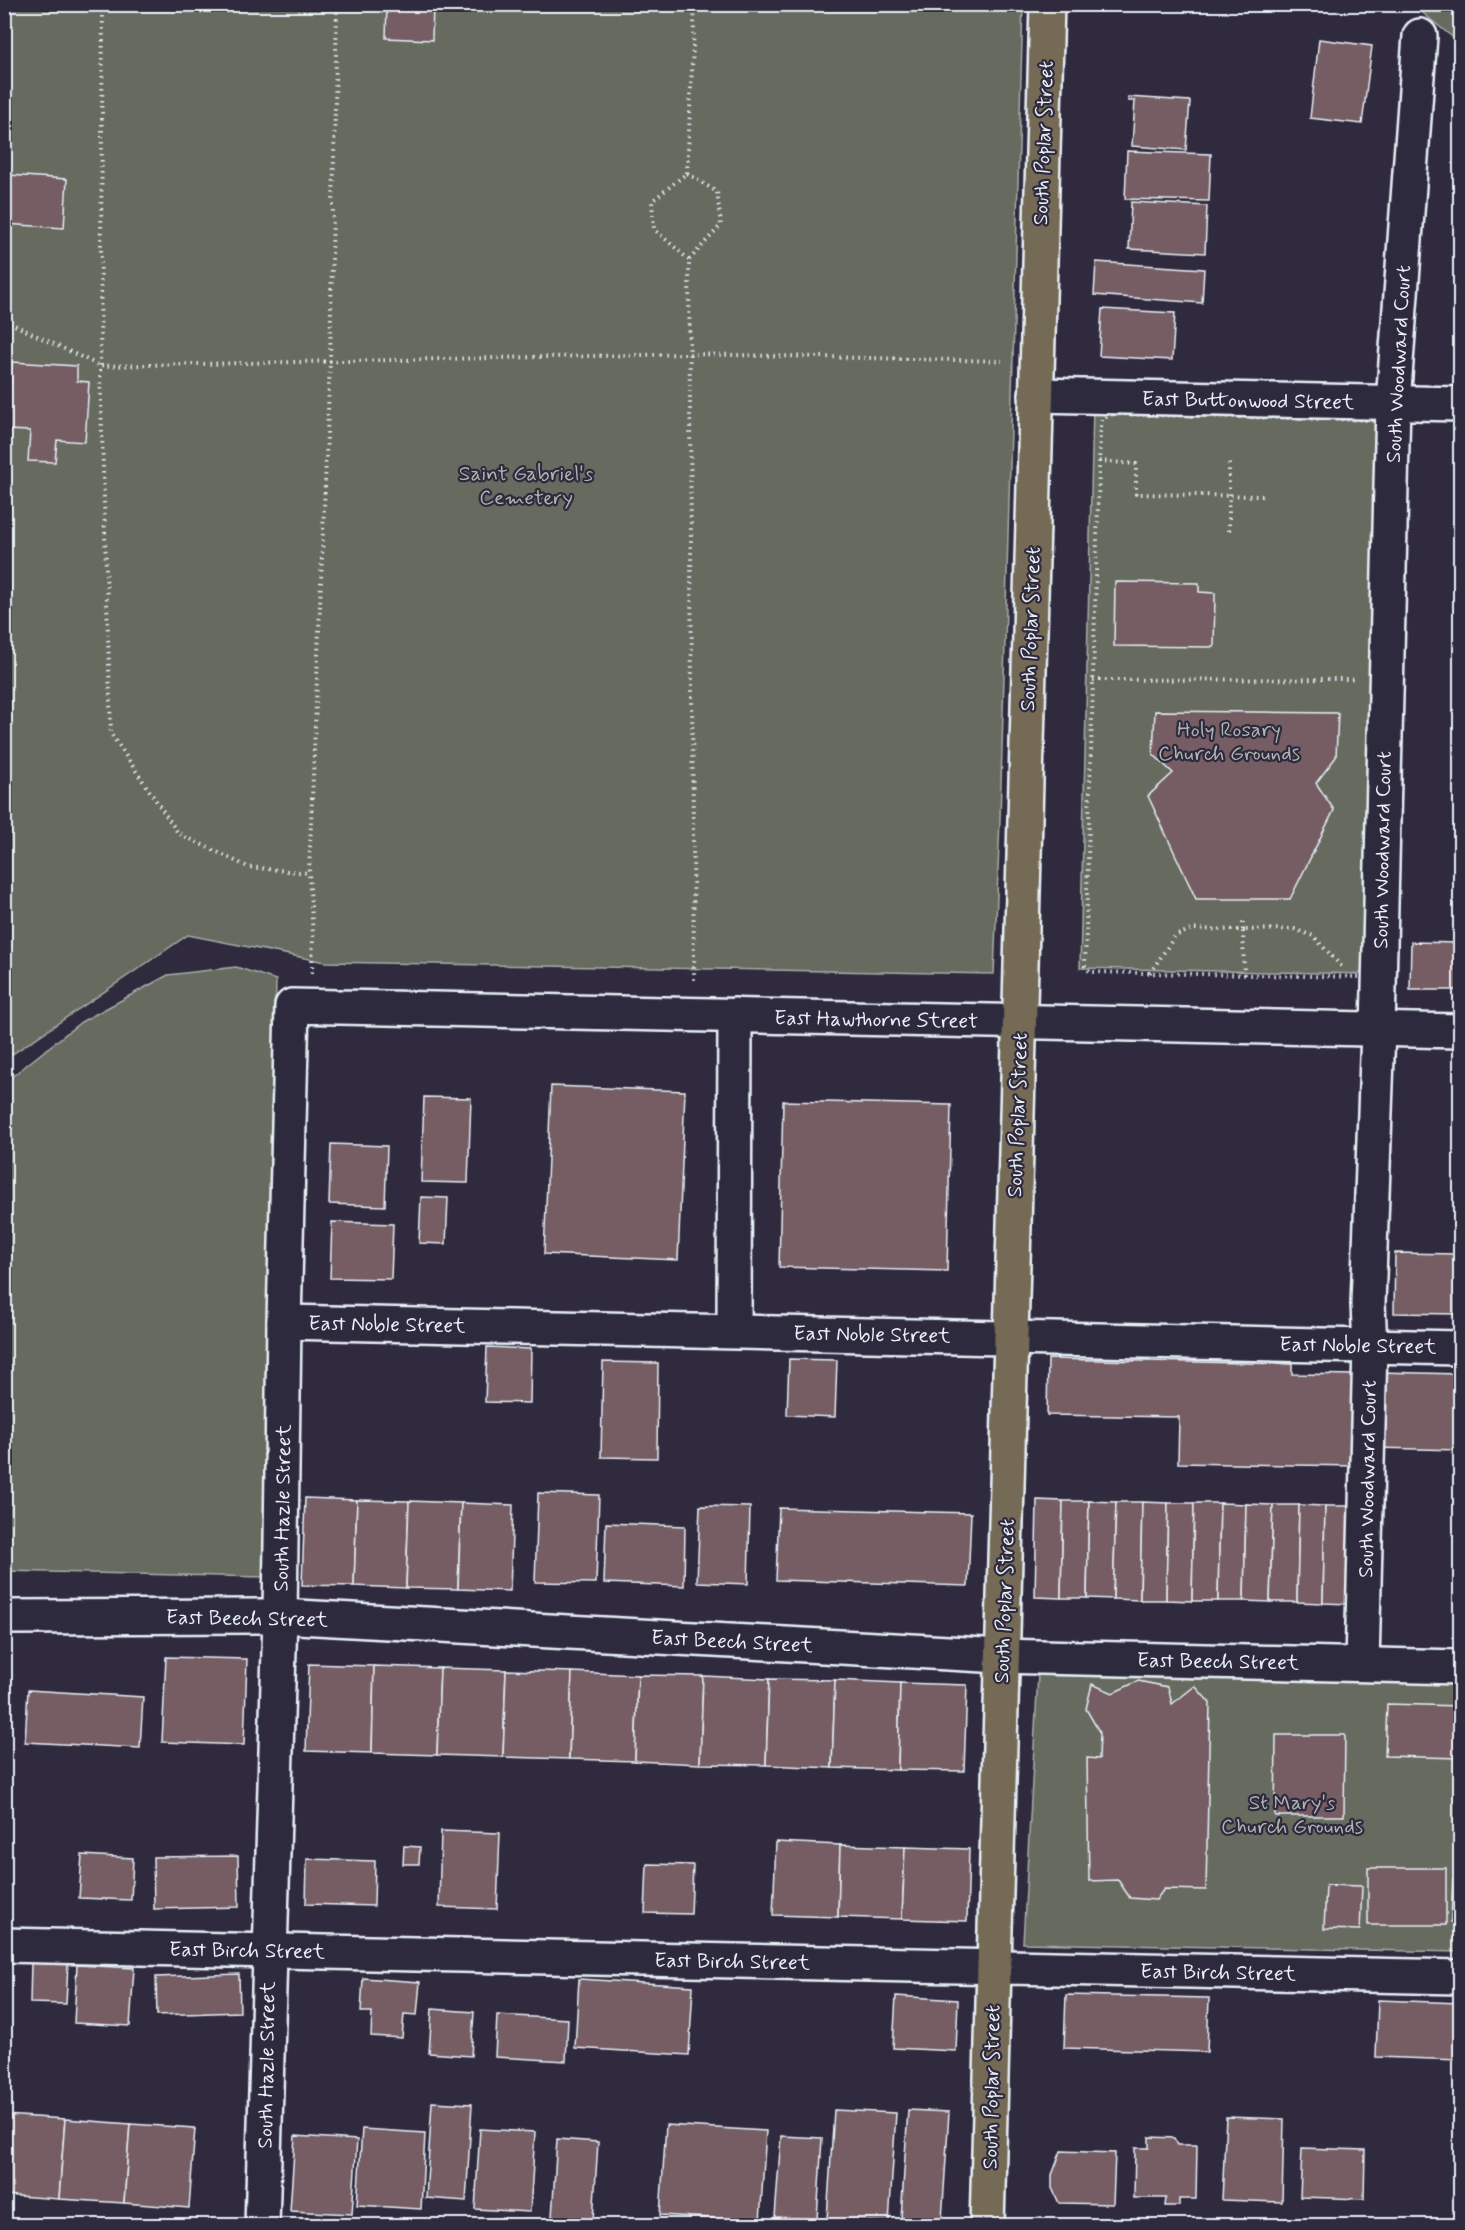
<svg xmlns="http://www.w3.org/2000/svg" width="1465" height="2230" font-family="Mynerve,sans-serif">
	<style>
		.green { fill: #666b5e; stroke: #a7aeab; stroke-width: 1.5 }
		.building { fill: #745d64; stroke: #e8f1f8; stroke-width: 1.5 }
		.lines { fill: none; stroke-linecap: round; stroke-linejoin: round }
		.minor-casing { stroke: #e8f1f8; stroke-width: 38 }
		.major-casing { stroke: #e8f1f8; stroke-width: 38 }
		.path { stroke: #e8f1f8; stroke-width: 4; stroke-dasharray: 1.5 4.5; stroke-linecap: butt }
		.minor { stroke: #2f2a3d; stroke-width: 33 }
		.major { stroke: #756a55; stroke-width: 33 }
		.labels { text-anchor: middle; stroke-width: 4.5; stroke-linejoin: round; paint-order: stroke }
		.street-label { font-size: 21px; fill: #e8f1f8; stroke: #2f2a3d }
		.park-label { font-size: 21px; fill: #aeb5b3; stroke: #2f2a3d }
	</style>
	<rect width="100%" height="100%" fill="#2f2a3d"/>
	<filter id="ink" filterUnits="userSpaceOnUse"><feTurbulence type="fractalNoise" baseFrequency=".0167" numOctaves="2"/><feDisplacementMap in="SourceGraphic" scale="12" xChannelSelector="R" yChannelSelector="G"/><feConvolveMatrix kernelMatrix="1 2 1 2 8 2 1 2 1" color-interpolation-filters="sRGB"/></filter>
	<g filter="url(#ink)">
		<g class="green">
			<polygon points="5,5 1023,5 1000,819 994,974 325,962 188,935 5,1059"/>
			<polygon points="1413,5 1460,5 1460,335 1454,334 1458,144 1456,40"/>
			<polygon points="1093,407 1381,414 1367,974 1080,968"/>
			<polygon points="236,967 276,980 266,1577 5,1571 5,1082 81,1022 168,975"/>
			<polygon points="1038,1675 1460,1684 1460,1952 1023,1943"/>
		</g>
		<g class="building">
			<polygon points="387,4 433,4 432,40 386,38"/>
			<polygon points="1319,39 1372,46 1362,124 1310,118"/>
			<polygon points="1128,97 1190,101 1186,150 1132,146 1135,101 1128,101"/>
			<polygon points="1127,151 1211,154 1209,201 1125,199"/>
			<polygon points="8,175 67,179 64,228 5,224"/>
			<polygon points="1131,202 1207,206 1205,253 1129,249"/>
			<polygon points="1096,262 1204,269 1202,303 1094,295"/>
			<polygon points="1102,309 1175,313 1172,360 1099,356"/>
			<polygon points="12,362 77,366 77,381 89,382 85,442 57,440 55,462 28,461 30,431 7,430"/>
			<polygon points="1115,582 1199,583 1199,592 1215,593 1214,647 1114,646"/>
			<polygon points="1155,711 1338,713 1336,757 1316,783 1334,810 1290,899 1196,899 1148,796 1173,773 1153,754"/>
			<polygon points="1411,942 1460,943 1460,990 1410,990"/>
			<polygon points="551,1086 685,1091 678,1260 544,1254"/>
			<polygon points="424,1097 471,1098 468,1183 421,1182"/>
			<polygon points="783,1101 951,1105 947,1271 779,1267"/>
			<polygon points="331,1144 387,1146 385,1206 329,1204"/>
			<polygon points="421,1197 448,1198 446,1244 419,1243"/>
			<polygon points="332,1222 393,1224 391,1279 330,1278"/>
			<polygon points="1395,1253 1457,1254 1456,1314 1394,1313"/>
			<polygon points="487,1347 531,1349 530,1403 485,1402"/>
			<polygon points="789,1359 837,1360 835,1417 787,1415"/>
			<polygon points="1048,1359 1292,1364 1292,1374 1359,1375 1357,1466 1178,1463 1179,1417 1047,1415"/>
			<polygon points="603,1362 658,1363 657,1458 601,1457"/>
			<polygon points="1378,1372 1460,1374 1460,1450 1376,1448"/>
			<polygon points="538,1493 599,1495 596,1583 535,1582"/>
			<polygon points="305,1498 357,1500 354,1586 302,1585"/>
			<polygon points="357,1500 409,1501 406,1588 354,1586"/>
			<polygon points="1037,1500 1063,1501 1061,1598 1035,1597"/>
			<polygon points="409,1501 461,1503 458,1589 406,1588"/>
			<polygon points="1063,1501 1089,1501 1087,1598 1061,1598"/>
			<polygon points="1089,1501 1116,1502 1113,1599 1087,1598"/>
			<polygon points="1116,1502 1142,1502 1140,1600 1113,1599"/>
			<polygon points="1142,1502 1168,1503 1166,1600 1140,1600"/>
			<polygon points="461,1503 513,1505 510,1591 458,1589"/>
			<polygon points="1168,1503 1194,1503 1192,1601 1166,1600"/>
			<polygon points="1194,1503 1220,1503 1218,1601 1192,1601"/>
			<polygon points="1220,1503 1246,1504 1244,1601 1218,1601"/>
			<polygon points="1246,1504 1273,1505 1270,1602 1244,1601"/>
			<polygon points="1273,1505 1299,1505 1297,1602 1270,1602"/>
			<polygon points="1299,1505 1325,1506 1323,1603 1297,1602"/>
			<polygon points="700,1506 750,1507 748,1584 697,1582"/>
			<polygon points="1325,1506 1351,1506 1349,1604 1323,1603"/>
			<polygon points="779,1508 971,1513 968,1586 776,1580"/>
			<polygon points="606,1523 685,1526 684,1586 604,1583"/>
			<polygon points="166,1657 247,1659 244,1745 162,1742"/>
			<polygon points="309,1664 374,1666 372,1753 306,1751"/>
			<polygon points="374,1666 440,1668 437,1755 372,1753"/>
			<polygon points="440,1668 506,1670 503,1757 437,1755"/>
			<polygon points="506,1670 572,1672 569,1759 503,1757"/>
			<polygon points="572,1672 638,1675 635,1761 569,1759"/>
			<polygon points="638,1675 703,1676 700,1764 635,1761"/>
			<polygon points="703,1676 769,1679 766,1765 700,1764"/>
			<polygon points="769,1679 835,1680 832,1768 766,1765"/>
			<polygon points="835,1680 900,1683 898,1770 832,1768"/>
			<polygon points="1138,1681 1168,1687 1172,1704 1195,1686 1210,1703 1206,1890 1164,1889 1156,1900 1130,1898 1118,1880 1089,1881 1087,1758 1099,1759 1100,1733 1086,1709 1092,1684 1113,1693"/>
			<polygon points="900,1683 967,1685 964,1771 898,1770"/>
			<polygon points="28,1690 143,1697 140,1748 25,1742"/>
			<polygon points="1387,1704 1460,1706 1460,1758 1385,1756"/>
			<polygon points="1276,1735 1345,1735 1344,1816 1275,1816"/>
			<polygon points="441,1831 500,1833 497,1909 439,1907"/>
			<polygon points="776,1842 840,1845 838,1917 773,1915"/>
			<polygon points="840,1845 905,1847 902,1919 838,1917"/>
			<polygon points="404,1846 420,1847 419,1864 403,1864"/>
			<polygon points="905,1847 969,1849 967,1921 902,1919"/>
			<polygon points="82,1855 133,1858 131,1900 79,1898"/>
			<polygon points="238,1856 239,1907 154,1909 153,1857"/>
			<polygon points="307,1859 375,1861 374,1906 306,1904"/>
			<polygon points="647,1864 693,1865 691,1914 645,1913"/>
			<rect x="1368" y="1868" width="78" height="57"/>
			<polygon points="1453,1879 1460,1880 1460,1922 1451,1922"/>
			<polygon points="1326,1885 1362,1886 1360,1930 1324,1929"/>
			<polygon points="31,1963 68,1964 66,2004 30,2003"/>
			<polygon points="77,1965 134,1968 130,2026 74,2023"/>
			<polygon points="239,1974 240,2012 157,2015 156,1977"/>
			<polygon points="363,1978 420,1982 417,2015 404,2014 402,2038 371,2036 372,2012 361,2012"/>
			<polygon points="579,1979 693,1986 689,2055 575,2048"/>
			<polygon points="1066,1995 1209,1998 1207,2052 1064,2048"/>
			<polygon points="896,1996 958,2000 956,2051 893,2048"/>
			<polygon points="1378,2000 1460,2003 1460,2060 1376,2057"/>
			<polygon points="432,2009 474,2012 471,2056 429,2053"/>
			<polygon points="497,2015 568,2019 566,2061 495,2057"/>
			<polygon points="432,2102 472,2104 466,2201 426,2198"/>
			<polygon points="834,2110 896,2113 889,2223 827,2219"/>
			<polygon points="908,2110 949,2112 942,2220 901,2218"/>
			<polygon points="4,2115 65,2119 59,2199 4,2195"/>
			<polygon points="1226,2117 1284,2119 1282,2202 1222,2200"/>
			<polygon points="65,2119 130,2124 124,2203 59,2199"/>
			<polygon points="130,2124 195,2128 189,2208 124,2203"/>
			<polygon points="666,2125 766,2131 760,2221 660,2215"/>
			<polygon points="362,2129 425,2133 421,2209 357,2205"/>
			<polygon points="480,2129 535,2132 530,2212 475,2209"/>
			<polygon points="295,2136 357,2140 352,2214 290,2211"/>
			<polygon points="781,2136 822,2138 817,2219 775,2217"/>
			<polygon points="1149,2137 1174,2138 1178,2145 1197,2145 1196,2199 1179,2199 1179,2206 1165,2206 1166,2198 1134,2198 1135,2148 1149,2148"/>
			<polygon points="557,2139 598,2142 593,2220 552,2217"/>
			<polygon points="1302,2148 1365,2150 1364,2199 1300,2197"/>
			<polygon points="1061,2151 1115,2153 1113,2204 1059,2203 1052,2188 1052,2175"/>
		</g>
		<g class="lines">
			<g class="minor-casing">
				<g id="minor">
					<polyline points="1036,395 1460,404"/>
					<polyline points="284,1322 1460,1348"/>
					<polyline points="734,1331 735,1015"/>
					<polyline points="4,1617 280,1616 1002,1656 1460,1667"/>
					<polyline points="1362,1664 1370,1346 1368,1304 1378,1030 1393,403 1420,36"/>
					<polyline points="4,1945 1460,1977"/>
					<polyline points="262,2226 280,1616 284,1322 292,1006 1460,1031"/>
				</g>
			</g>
			<g class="major-casing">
				<polyline id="major" points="987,2226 1047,4"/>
			</g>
			<g class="path">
				<polyline points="103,4 100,366 111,734 178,833 248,867 309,873"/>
				<polyline points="687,173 695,4"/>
				<polyline points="689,260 654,229 652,201 687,173 717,192 721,225 689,260 694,980"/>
				<polyline points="4,320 100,366 688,354 1002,361"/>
				<polygon points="1113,414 1371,420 1382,422 1384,426 1371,973 1363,977 1090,972 1085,966 1100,432 1102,419"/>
				<polyline points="1099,461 1136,464 1136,494 1264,496"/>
				<polyline points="1229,531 1229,460"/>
				<polyline points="1093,680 1353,679"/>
				<polyline points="312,973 313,936 309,873 330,362 337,4"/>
				<polyline points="1150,973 1175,936 1192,929 1243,930 1243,920"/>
				<polyline points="1244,975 1243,930 1294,929 1313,936 1343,968"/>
			</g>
			<use href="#minor" class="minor"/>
			<use href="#major" class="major"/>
		</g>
	</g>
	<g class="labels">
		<g class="street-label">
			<text transform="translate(1043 143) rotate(-88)" y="7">South Poplar Street</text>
			<text transform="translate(1398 364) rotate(-87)" y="7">South Woodward Court</text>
			<text transform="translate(1248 400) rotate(1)" y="7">East Buttonwood Street</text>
			<text transform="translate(1030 629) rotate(-88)" y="7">South Poplar Street</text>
			<text transform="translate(1382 850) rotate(-89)" y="7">South Woodward Court</text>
			<text transform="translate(876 1019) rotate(1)" y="7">East Hawthorne Street</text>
			<text transform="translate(1017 1115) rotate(-88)" y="7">South Poplar Street</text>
			<text transform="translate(387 1324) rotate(1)" y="7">East Noble Street</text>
			<text transform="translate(872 1334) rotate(1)" y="7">East Noble Street</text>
			<text transform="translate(1358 1345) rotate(1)" y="7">East Noble Street</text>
			<text transform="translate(1367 1479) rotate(-89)" y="7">South Woodward Court</text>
			<text transform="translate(282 1508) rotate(-89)" y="7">South Hazle Street</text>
			<text transform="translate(1004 1601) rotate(-88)" y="7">South Poplar Street</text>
			<text transform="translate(247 1618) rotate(1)" y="7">East Beech Street</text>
			<text transform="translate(732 1641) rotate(3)" y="7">East Beech Street</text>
			<text transform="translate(1218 1661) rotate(1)" y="7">East Beech Street</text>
			<text transform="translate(247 1950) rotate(1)" y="7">East Birch Street</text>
			<text transform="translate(732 1961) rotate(1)" y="7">East Birch Street</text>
			<text transform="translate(1218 1972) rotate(1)" y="7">East Birch Street</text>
			<text transform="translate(266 2065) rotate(-89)" y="7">South Hazle Street</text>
			<text transform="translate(991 2087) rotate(-89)" y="7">South Poplar Street</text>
		</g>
		<g class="park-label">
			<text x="526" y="480">Saint Gabriel's<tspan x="526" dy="24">Cemetery</tspan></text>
			<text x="1229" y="736">Holy Rosary<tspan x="1229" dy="24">Church Grounds</tspan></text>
			<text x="1292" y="1809">St Mary's<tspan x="1292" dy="24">Church Grounds</tspan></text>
		</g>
	</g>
	<rect width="1465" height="2230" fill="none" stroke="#2f2a3d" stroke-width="24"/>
	<rect x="12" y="12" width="1441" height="2206" fill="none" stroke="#e8f1f8" stroke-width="2" filter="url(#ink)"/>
</svg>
